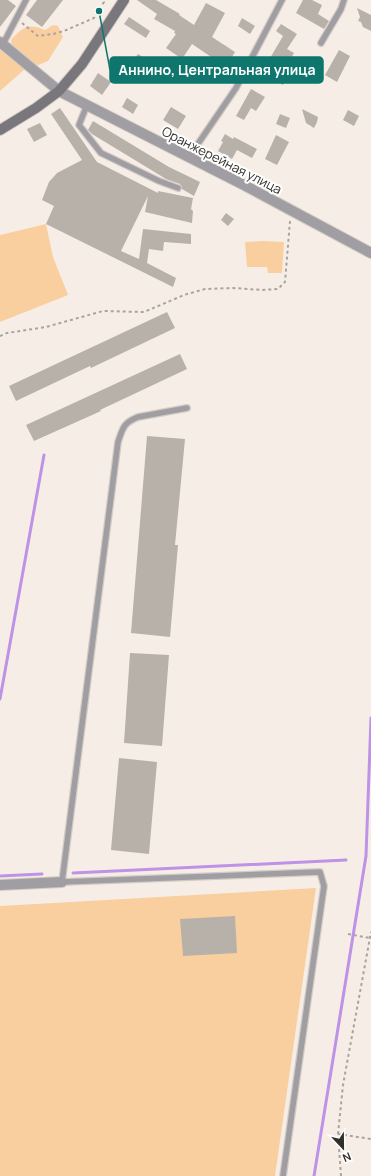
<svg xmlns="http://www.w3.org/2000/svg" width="371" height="1176" font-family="Manrope,sans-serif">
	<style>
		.green { fill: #facf9f }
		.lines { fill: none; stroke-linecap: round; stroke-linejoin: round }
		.stream { stroke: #be92e6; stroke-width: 3 }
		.building { fill: #b8b1a9 }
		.lane-casing { stroke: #d3ccc5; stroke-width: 8 }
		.street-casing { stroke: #d3ccc5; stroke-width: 12 }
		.secondary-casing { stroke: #d3ccc5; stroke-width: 12 }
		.path { stroke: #a9a49e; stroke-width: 2; stroke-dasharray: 3 3; stroke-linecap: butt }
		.lane { stroke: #a09ea2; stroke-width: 5.5 }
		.street { stroke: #a09ea2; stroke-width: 10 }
		.secondary { stroke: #79767c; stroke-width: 10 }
		.labels { text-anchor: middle; stroke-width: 4; stroke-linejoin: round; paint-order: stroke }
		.street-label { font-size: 13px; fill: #312f2c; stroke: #fff }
		.leader { fill: none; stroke: #0f766e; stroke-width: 1.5 }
		.callout-dot { fill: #0f766e; stroke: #fff; stroke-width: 1.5 }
		.callout { fill: #0f766e; stroke: #0f766e; stroke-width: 1.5 }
		.callout-label { font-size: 14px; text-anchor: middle; font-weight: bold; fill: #fff }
	</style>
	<rect width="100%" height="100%" fill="#f6eee6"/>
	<g class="green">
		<path d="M53,25l5,1 5,11 -15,24 -12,5 -24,-19 -1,-7c12,-13 17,-17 34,-10z"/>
		<polygon points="0,50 25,69 0,91"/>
		<polygon points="46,224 53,257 68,295 0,322 0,235"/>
		<polygon points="263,241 284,242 282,273 268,273 267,267 247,267 245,242"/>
		<polygon points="316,888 275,1176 0,1176 0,906"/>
	</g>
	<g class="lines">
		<g class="stream">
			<polyline points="0,699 44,455"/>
			<polyline points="73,873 346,860"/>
			<polyline points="0,876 42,874"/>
			<polyline points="314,1176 366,856 371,718"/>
		</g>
	</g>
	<g class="building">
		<polygon points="0,0 8,0 16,6 0,27"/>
		<polygon points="37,0 63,0 42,27 26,15"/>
		<polygon points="137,0 156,0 180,14 179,15 194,25 206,3 225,13 212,37 235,52 226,67 192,44 182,59 166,48 176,34 174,33 175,31 154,19 157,14"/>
		<polygon points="303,0 312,0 322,5 318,14 329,21 324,29 296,13"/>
		<polygon points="357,8 371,15 371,31 363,27 361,22 358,21 360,17"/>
		<polygon points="129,17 150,31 146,38 124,24"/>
		<polygon points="242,18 255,26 250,34 238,26"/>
		<polygon points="281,24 297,34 287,49 294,53 282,74 287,77 283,85 257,70 262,63 266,65 283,36 276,31"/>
		<polygon points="339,50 350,56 337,82 325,75"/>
		<polygon points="138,54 154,64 148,73 132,62"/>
		<polygon points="98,73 111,82 102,95 90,86"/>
		<polygon points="251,89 265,97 256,111 251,108 244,120 236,116"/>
		<polygon points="127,98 138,105 133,114 122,107"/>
		<polygon points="171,107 186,116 178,129 163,120"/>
		<polygon points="60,108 97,162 158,193 158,191 193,198 191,209 193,211 192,223 145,212 148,196 121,251 139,259 143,229 191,234 191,244 164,242 163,251 149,249 147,263 176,278 173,287 46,224 54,206 42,200 49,182 57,173 82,160 51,114"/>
		<polygon points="302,109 318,117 317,122 314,128 306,123"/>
		<polygon points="348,110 359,116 354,126 343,120"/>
		<polygon points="280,114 290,118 286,128 276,124"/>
		<polygon points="93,121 169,167 200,182 194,196 182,189 180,184 166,179 92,134 88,130"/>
		<polygon points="40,123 47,135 34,142 27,129"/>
		<polygon points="225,134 233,139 234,137 257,149 252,158 237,150 232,159 218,151 223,142 221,141"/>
		<polygon points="276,135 289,142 277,165 265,159"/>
		<polygon points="226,213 234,219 228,226 221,220"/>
		<polygon points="167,312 175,328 91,368 90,366 16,401 9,386"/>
		<polygon points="180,354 187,369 100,410 101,411 34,441 26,425"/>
		<polygon points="147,436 185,439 175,545 178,545 170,637 131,633"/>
		<polygon points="130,653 169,655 162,746 124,743"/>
		<polygon points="119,758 157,762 149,854 111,850"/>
		<polygon points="235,916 237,953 183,956 180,919"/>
	</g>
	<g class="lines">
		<g class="lane-casing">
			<g id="lane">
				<polyline points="321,43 341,9 344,0"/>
				<polyline points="3,44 26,0"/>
				<polyline points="87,105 79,125 101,153 159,181 178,188"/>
				<polyline points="189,157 236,88 282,0"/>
				<path d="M187,408l-49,9c-15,6 -15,11 -20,25l-56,440 258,-10 4,14 -41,290"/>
			</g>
		</g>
		<g class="street-casing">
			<g id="street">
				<polyline points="0,42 59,91 244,185 371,253"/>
				<polyline points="0,885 62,882"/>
			</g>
		</g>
		<g class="secondary-casing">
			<polyline id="secondary" points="0,130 36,108 59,91 82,64 124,0"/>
		</g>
		<g class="path">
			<polyline points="22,23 38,36 53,34 64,31 94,18 104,2 103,0"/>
			<polyline points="0,336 7,333 46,327 103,311 144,312 184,295 205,289 233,288 262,290 278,289 285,282 290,221"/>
			<polyline points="348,934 370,938"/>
			<polyline points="338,1134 371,1139"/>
			<polyline points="341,1176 338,1134 343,1085 371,932"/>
		</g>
		<use href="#lane" class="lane"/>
		<use href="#street" class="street"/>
		<use href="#secondary" class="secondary"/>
	</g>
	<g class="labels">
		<g class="street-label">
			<text transform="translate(222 160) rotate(27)" y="5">Оранжерейная улица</text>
		</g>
	</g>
	<path class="leader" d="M99 11L110 70"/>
	<circle class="callout-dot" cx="99" cy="11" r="4"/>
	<rect class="callout" x="110" y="57" width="213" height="26" rx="4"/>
	<g class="callout-label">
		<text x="217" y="75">Аннино, Центральная улица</text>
	</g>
	<g transform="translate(343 1148) rotate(158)" stroke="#ffffff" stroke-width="3" paint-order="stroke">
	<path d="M0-3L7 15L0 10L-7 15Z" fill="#312f2c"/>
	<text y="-6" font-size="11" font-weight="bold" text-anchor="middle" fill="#312f2c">N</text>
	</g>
</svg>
